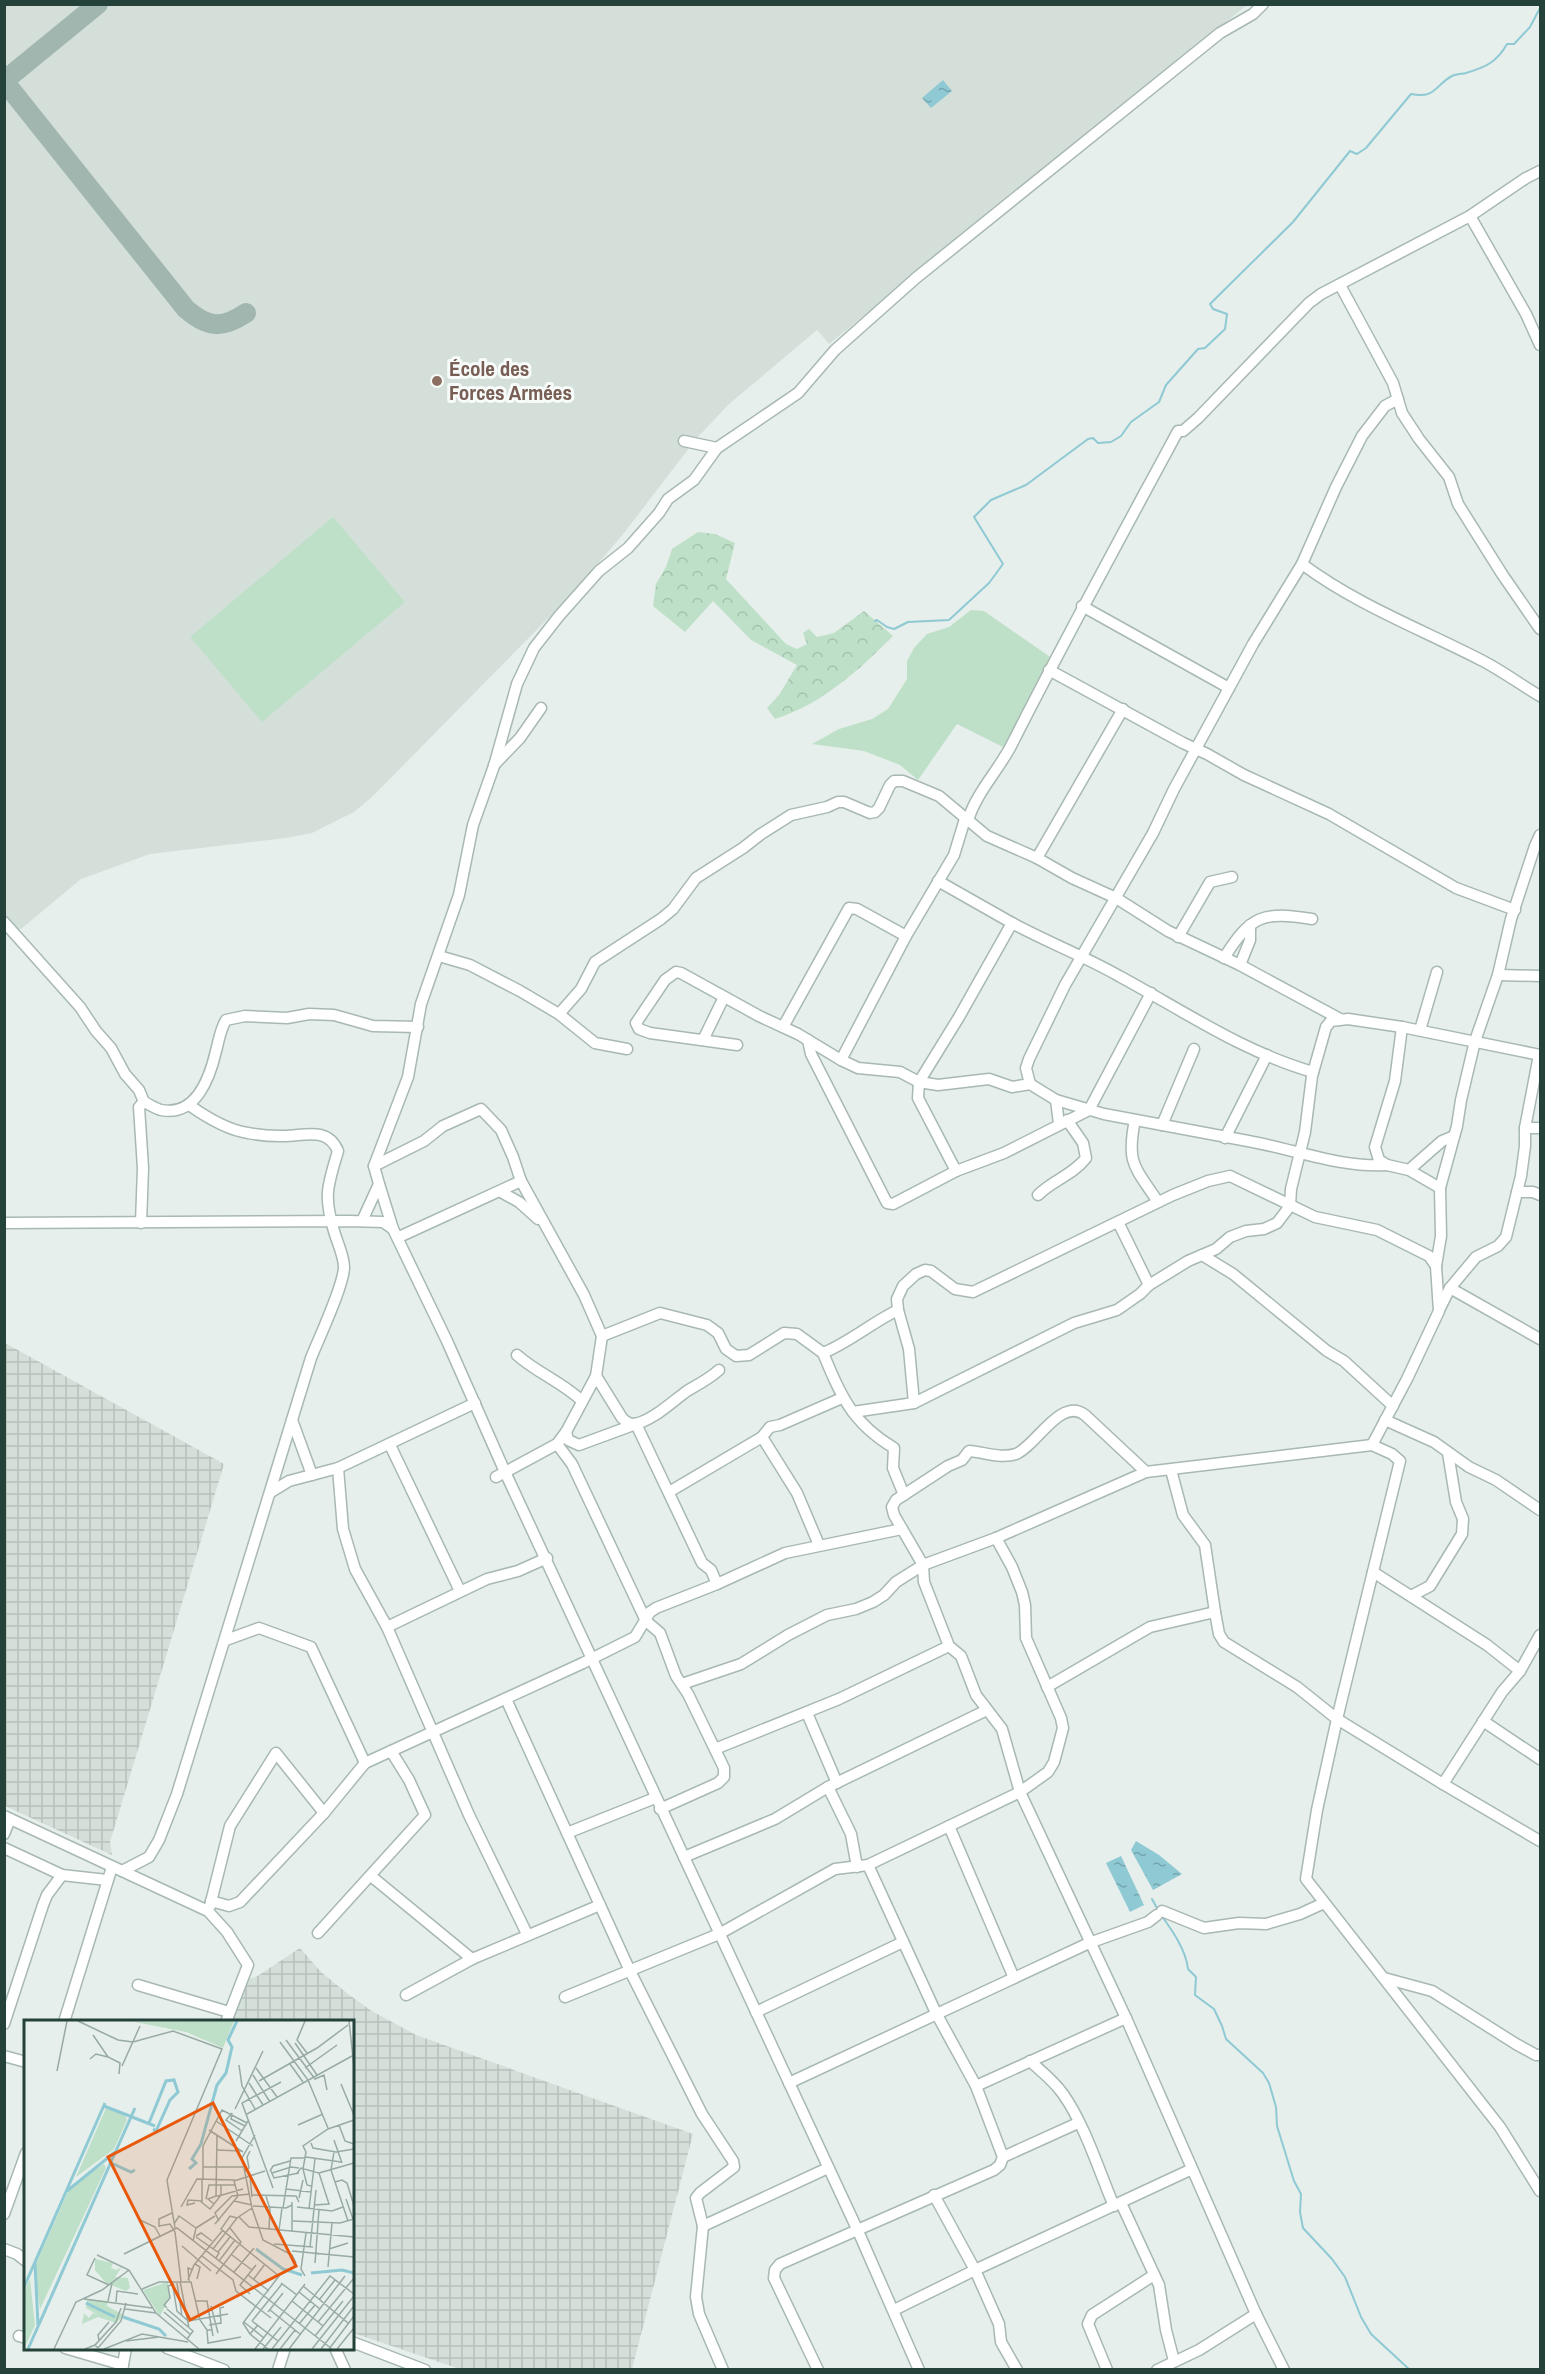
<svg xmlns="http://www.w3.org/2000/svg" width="1545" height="2374" font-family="'Archivo Narrow',sans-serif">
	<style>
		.built { fill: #d4dfda }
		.industrial { fill: url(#industrial-grid) }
		.grass { fill: #bfe0c8 }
		.forest { fill: url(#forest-crowns) }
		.water { fill: url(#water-ripples) }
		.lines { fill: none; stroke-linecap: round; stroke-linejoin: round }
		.stream { stroke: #8ec9d4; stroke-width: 2 }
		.taxiway { stroke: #a2b6b0; stroke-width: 20 }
		.minor-casing { stroke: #a8b8b2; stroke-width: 13 }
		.minor { stroke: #fff; stroke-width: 10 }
		.education-dot { fill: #8d6e63; stroke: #f7fbf9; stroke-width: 2 }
		.labels { text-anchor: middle; stroke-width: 6; stroke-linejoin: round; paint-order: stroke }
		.education-label { font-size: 21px; font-weight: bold; fill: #785e54; stroke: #f7fbf9; text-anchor: start }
		.inset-river { fill: none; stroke: #8ec9d4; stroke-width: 3 }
		.inset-road { fill: none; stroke: #98aaa4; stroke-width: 1.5 }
		.view { fill: #e8590c; fill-opacity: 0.15; stroke: #e8590c; stroke-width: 3 }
		.inset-edge { fill: none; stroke: #24423a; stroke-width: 3 }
	</style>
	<defs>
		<pattern id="industrial-grid" width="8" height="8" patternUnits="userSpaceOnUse" patternTransform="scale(1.5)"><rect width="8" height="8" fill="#d4dfda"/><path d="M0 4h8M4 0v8" fill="none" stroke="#b6c1bc"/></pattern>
		<pattern id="forest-crowns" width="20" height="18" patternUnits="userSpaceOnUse" patternTransform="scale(1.5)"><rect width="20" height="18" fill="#bfe0c8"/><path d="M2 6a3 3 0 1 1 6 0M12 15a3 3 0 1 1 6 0" fill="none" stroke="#a4c1ad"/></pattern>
		<pattern id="water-ripples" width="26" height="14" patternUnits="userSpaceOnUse" patternTransform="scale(1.5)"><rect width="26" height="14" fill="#8ec9d4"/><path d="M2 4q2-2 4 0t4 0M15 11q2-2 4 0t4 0" fill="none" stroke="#74a5ad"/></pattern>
	</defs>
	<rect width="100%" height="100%" fill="#e6efeb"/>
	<polygon class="built" points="4,5 1247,5 829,344 817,330 728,405 696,439 624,533 573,593 372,797 354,812 312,833 286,838 150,854 81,879 21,929 5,929"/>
	<g class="industrial">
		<polygon points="5,1343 224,1464 110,1842 112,1855 5,1806"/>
		<polygon points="300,1948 321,1972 348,1994 370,2010 416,2035 693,2134 632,2369 460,2369 353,2333 352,2022 227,2022 239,1981 256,1977"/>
	</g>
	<g class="grass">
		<polygon points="333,517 405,602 262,722 190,637"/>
		<polygon points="971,610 984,611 1053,659 1005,748 957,724 918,780 900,765 864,751 812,744 839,729 872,719 888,709 907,679 907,661 914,648 927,634 949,627"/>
	</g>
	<path class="forest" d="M698,532l17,2 20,9 -9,36 60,65 11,5 10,-5 -4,-11 6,-4 8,8 17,-4 30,-22 29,25c-35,35 -71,68 -118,83l-8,-11 12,-13 18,-30 -46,-25 -38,-39 -28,31 -32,-26 3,-22 10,-17 6,-18z"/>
	<g class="water">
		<polygon points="943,80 952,91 931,108 922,98"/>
		<polygon points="1136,1841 1159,1855 1182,1874 1153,1890 1131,1850"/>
		<polygon points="1121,1856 1144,1905 1130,1912 1106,1863"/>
	</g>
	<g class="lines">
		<g class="stream">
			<path d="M875,621l2,-1 10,7 7,2 14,-7 41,-2 40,-37 14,-19 -29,-47 17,-17 35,-15 62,-46 5,-1 5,5 13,-1 10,-6 10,-14 28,-20 7,-17 32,-36 7,-1 20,-19 2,-15 -14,-5 -3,-5 83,-82 57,-71 7,3 9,-6 45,-54c25,5 24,-9 41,-18 4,-2 10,-2 14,-3 20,-6 31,-11 41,-29h7l16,-17 10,-19"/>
			<polyline points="1152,1899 1158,1910"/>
			<path d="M1161,1915c11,15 25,35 27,54l8,8 -1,18 19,14 8,17 4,13 37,34 6,10 7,24 1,19 17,55 7,13 -1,18 3,16 29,31 13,18 16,40 10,17 39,36"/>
		</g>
		<g class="taxiway">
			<path d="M4,81l182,228c22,19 36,20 60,4"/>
			<polyline points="4,81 98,4"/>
		</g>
		<g class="minor-casing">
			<g id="minor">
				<polyline points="1470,216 1526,314 1540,345"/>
				<polyline points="1340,285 1393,383 1402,413 1419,439 1449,477 1458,504 1502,574 1540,629"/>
				<polyline points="684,441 717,448"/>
				<path d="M1302,564c55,41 119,65 179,96 20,10 40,25 59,36"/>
				<polyline points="1082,606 1229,688"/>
				<polyline points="1049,670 1183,743 1207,754 1244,775 1329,814 1456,888 1515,910"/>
				<polyline points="494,765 520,738 541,708"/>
				<path d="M968,820c9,-29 32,-51 45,-78 53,-105 109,-207 165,-311h5l15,-13 111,-115 12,-9 149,-78 56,-38 14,-7"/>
				<polyline points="1540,835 1535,846 1511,919 1498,975 1475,1041 1461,1100 1457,1126 1440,1188 1441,1236 1436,1266 1439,1311 1407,1379 1372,1445 1392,1454 1400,1461 1337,1719 1317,1810 1306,1879 1500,2127 1540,2191"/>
				<polyline points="1037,858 1123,709"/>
				<polyline points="938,881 1012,923"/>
				<path d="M4,922l76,85 16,24 15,17 14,26 14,16 5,12c5,2 12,7 17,8 35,7 49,-33 55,-59 3,-11 4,-21 10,-31l19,-4 42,2 22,-4 25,1 39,11 45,1"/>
				<polyline points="1178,937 1210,882 1232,877"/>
				<polyline points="439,956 470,965 520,991 559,1014 595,1043 627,1049"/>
				<path d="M1224,958c27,-43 39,-47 88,-39"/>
				<polyline points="1240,965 1250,940 1250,925"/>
				<polyline points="1498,975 1540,976"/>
				<path d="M1151,993l-62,117 -85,43 -48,18 -38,-73 1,-16 19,3 51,-6 23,8 18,-3 26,16 48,14c48,9 96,18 144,27 46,8 92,27 139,24"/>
				<polyline points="559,1014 581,989 595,962 661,919 673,909 696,878 743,848 761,834 791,815 827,807 838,802 844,802 870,813 875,812 879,808 890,785 894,781 903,781 939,796 987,836 1037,858 1072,878 1116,898 1168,931 1240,965 1340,1019"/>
				<polyline points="783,1027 849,908 857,909 906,936"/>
				<polyline points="1402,1027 1395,1081 1375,1147 1379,1160 1387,1165 1409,1170 1440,1188"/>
				<polyline points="1420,1030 1437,972"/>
				<polyline points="703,1040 724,997"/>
				<polyline points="808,1040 811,1054 887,1203 893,1204 956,1171"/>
				<polyline points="737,1045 650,1033 639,1029 636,1023 665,980 676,972 681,973 759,1016 798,1034 841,1060 906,936 954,855 965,819"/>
				<path d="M841,1060l17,8 42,4 19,10 40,-65 53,-94c35,19 72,33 107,53 63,34 124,76 194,96"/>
				<polyline points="1030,1084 1026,1068 1029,1059 1065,985 1153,833 1174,789 1253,644 1302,564 1336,487 1362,436 1385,406 1398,399"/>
				<polyline points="1056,1100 1059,1124"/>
				<path d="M1135,1120c-9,44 0,47 23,82"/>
				<polyline points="1162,1125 1194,1049"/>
				<polyline points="1525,1128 1540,1128"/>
				<polyline points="1225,1138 1267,1055"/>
				<polyline points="374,1166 424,1141 443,1126 481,1109 501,1130 513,1157 521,1181 584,1295 602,1336 596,1376 566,1432 557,1444 496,1477"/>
				<polyline points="1409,1170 1442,1141 1454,1136"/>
				<polyline points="379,1184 393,1229"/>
				<polyline points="501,1192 519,1202 538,1219"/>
				<polyline points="1517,1192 1533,1192 1540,1195"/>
				<path d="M1038,1195c15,-15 35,-20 48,-37l-3,-15 -16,-23"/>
				<polyline points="362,1221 379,1184 374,1166 408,1077 421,1004 459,895 473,825 494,766 517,684 534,648 559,616 599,571 628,548 659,513 668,499 694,480 717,448 798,393 835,350 916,278 1220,33 1253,14 1263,4"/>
				<polyline points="1118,1222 1149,1285"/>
				<polyline points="4,1223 349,1221 383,1222 393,1229 447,1341 505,1472 858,2231 919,2370"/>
				<polyline points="141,1223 143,1168 139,1107 144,1102"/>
				<polyline points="399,1237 521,1181"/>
				<polyline points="1202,1255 1233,1274 1327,1351 1344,1361 1393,1406"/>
				<polyline points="1450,1288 1540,1339"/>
				<polyline points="1440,1308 1450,1288 1476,1257 1498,1246 1506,1237 1521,1176 1525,1146 1525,1128 1539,1055"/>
				<path d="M602,1336l58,-23 47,12 11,8 8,16 10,7 13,-1 35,-22 13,1 26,19c27,-11 48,-30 75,-43"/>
				<path d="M823,1353c18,43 29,70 71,95l-1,20 11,27"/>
				<path d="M517,1355c20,18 45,27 65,46"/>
				<path d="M596,1376l26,42c4,4 7,6 12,6 17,-2 39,-23 53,-33 12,-7 22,-12 32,-21"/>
				<polyline points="914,1403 909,1349 898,1310 897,1299 903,1286 916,1274 925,1270 931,1271 955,1289 973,1292 1173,1195 1208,1181 1230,1176 1315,1217 1377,1230 1429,1256 1436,1266"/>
				<polyline points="853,1412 914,1403 1074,1323 1117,1310 1140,1294 1149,1285 1188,1261 1216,1249 1230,1237 1246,1231 1264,1229 1277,1223 1290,1206 1291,1189 1305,1132 1312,1076 1326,1027 1331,1021 1348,1019 1402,1027 1540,1055"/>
				<polyline points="292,1420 312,1475"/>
				<polyline points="1385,1420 1434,1442 1469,1467 1496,1480 1540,1510"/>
				<polyline points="566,1432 568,1440 579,1445 636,1424 702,1563 711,1570 717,1584"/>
				<polyline points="762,1437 797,1493 819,1545"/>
				<polyline points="557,1444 572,1464 646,1621 660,1633 676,1676 688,1694 724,1768 724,1777 718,1783 660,1809"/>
				<polyline points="390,1445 460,1591"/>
				<polyline points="338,1468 343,1529 355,1569 387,1627 469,1815 527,1934"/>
				<polyline points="1171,1470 1183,1515 1205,1545 1215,1612 1219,1634 1224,1642 1297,1687 1337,1719 1443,1784 1540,1841"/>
				<path d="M1146,1472l-61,-57c-24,-19 -49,31 -69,39 -15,5 -32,-2 -47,-3l-7,9 -14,6 -52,34 -4,7 2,8 29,50 1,17 25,64 12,10 15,39 26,34 18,63 106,226 130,296 28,56"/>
				<polyline points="271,1492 289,1481 338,1468 475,1403"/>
				<polyline points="669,1492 762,1437 770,1427 780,1425 842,1398"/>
				<polyline points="1373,1572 1487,1645 1520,1671"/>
				<polyline points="1411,1596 1430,1586 1462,1534 1463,1519 1456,1502 1448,1453"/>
				<polyline points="387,1627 487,1579 518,1571 547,1558"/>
				<polyline points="226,1640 259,1628 311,1647 365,1763"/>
				<polyline points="682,1684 741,1664 788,1635 827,1615 856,1609 873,1602 884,1595 896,1582 923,1565 996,1538 1146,1472 1372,1445"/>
				<polyline points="1047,1687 1150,1627 1215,1612"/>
				<polyline points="506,1699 630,1971 702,2114 733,2161 734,2167 700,2193 696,2198 703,2226 696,2297 699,2314 723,2370"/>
				<polyline points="807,1713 837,1783"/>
				<polyline points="1483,1721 1540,1759"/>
				<polyline points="715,1749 839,1699 949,1646"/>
				<polyline points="1443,1784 1502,1692 1520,1671 1540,1635"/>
				<polyline points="828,1787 851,1834 857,1867"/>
				<polyline points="4,1816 208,1911 227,1932 248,1965 226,2022"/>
				<polyline points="949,1826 1014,1978"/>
				<polyline points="567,1833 655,1798"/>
				<polyline points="4,1834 10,1819"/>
				<polyline points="4,1848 62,1875 107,1880"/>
				<polyline points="684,1857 775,1819 828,1787 987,1710"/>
				<polyline points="868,1865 936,2013 976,2086 1003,2157"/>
				<path d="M122,1871l27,-14 10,-17 18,-46 134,-436c8,-20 33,-73 33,-91 0,-11 -7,-25 -10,-36 -11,-36 -6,-46 4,-80 -11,-26 -36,-14 -57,-15 -11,0 -23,-1 -33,-3 -21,-3 -42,-16 -59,-28"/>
				<polyline points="371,1876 472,1959"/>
				<polyline points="211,1901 229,1906 240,1902 324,1813 365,1763 583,1663 635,1637 650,1612 656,1608 717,1584 785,1553 902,1529"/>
				<polyline points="210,1906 230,1826 276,1753 324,1813"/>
				<polyline points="1162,1911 1204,1928 1239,1923 1266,1924 1300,1914 1324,1903"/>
				<polyline points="318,1933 425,1815 409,1780 391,1751"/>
				<polyline points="1384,1978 1432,1991 1516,2044 1536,2055 1540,2055"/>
				<polyline points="138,1985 229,2012"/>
				<polyline points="406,1995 472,1959 600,1905"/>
				<polyline points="565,1997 719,1934 835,1869 868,1865 1020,1792 1048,1772 1054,1762 1063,1728 1061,1718 1026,1638 1025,1605 1022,1592 1012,1567 996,1538"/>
				<polyline points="756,2012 903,1942"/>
				<polyline points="64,2022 112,1867"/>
				<polyline points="4,2024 43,1905 47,1895 62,1875"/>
				<polyline points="4,2056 26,2062"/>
				<path d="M1030,2061c11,10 24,20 33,33 22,31 36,77 51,112"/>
				<polyline points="789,2083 1089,1943 1148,1922 1157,1915"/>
				<polyline points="976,2086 1126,2018"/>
				<polyline points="934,2195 975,2270 999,2324 1001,2342 1017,2370"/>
				<polyline points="1121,2203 1159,2285 1166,2330 1174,2361"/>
				<polyline points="4,2214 26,2153"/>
				<polyline points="703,2226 828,2168"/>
				<polyline points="4,2249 17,2254 26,2261"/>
				<polyline points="894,2310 975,2270 1192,2169"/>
				<polyline points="19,2336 26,2338"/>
				<polyline points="352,2342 425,2370"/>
				<polyline points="65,2348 123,2365"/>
				<polyline points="167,2348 224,2370"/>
				<polyline points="335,2348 345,2370"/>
				<polyline points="122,2370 126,2348"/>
				<polyline points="278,2370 285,2348"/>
				<polyline points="818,2370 774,2278 775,2270 780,2264 994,2170 1000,2165 1003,2157 1078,2123"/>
				<polyline points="1107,2370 1088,2324 1092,2315 1154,2275"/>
				<polyline points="1157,2370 1199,2350 1256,2314"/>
			</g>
		</g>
		<use href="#minor" class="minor"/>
	</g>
	<circle class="education-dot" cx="437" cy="381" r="6"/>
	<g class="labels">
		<g class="education-label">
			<text x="449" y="376">École des<tspan x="449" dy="24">Forces Armées</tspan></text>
		</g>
	</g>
	<g transform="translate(24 2020)">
		<rect width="330" height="330" fill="#e6efeb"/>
		<path d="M210,1l-11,27 -37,-16 -51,-10zM82,88l19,6 2,6 -13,29 -38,28zM80,144l2,4 -66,141 -6,-41 36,-81zM71,239l18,4 -2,5 5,2 6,-3 -7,10 13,1 2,10 -4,3 -20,-8 -11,-13zM6,259l5,46 -11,24v-58z" fill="#bfe0c8"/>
		<path d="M144,262l2,15 -10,19 -17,-26zM63,279l21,2 -1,5 17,9 -8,8 -18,-6 -16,7 2,-11 5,5 4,-5 5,2 -12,-7z" fill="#bfe0c8"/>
		<path class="inset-river" d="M80,86l51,20M125,103l17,-42 8,-1 4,12 -8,8 -14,31 -3,-2M85,142l22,10 4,-2M165,149l7,-6 -4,-4 9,-15 16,-59 9,-12 6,-26 -4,-7 9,-19M43,171l48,-39M232,229l27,20 19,6M11,243l3,62M287,253l31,-3 12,3M0,267l81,-184M62,283l29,14M99,297l36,12 7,7M4,329l107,-241"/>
		<path class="inset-road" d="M54,1l40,19 15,2 40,-11 49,18 -55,131 8,48M281,1l-8,19 10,13M325,1l5,46M69,15l15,22 12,6 -1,11M262,20l29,39 9,-4 3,15M256,22l28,38 20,48M271,23l22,32M66,39l6,-5 12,3M266,44l13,18M215,45l3,21 13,23M98,46l18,-40M232,48l21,29M281,48l32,-23M33,51l10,-50M229,55l17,27M235,61l58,-33 31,-23M225,63l14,22M317,64l13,31M211,89l28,-58M208,93l-6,7 16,11M208,93l-1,6 14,7M223,94l105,-58M192,101l37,25M274,105l25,-11M315,105l6,16 9,3M185,110l34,22M231,115l-13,23 10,50 11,32 29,15 4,8M310,120l8,23M212,121l12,-20M287,123l2,5 23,4 18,-3M192,130l26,1M310,132l-3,18 17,51M282,137l35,5M179,147h40M246,151l3,-5 17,-5M247,151l3,7 25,-5M220,152l5,-4 -2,-11 3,-6M248,153l19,-6 8,1M273,153l4,-5 18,5 10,31 -15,1M295,153l35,-10M226,156l2,21M179,160v-34l19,-36 25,13M311,162l7,-2 5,3 7,23M197,165v10l-7,9 -6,-5 8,-3h2l3,-1h1l21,-6M287,166l-4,-1 -4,-16 3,-17 -3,-6 25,-17 26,-9M249,168l-31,-85 39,-21M262,169l25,3M228,175l44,1 3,6M192,176l1,-60M242,176l4,13 -1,20M275,178l4,-18M182,179l3,-14h26M322,179l7,20M176,181l10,8 4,-5M210,181l18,4M171,183l-8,2 1,-5 14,1v-21M229,186l33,2 6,-3M157,187l16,-28 38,1M273,187l35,4 11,-4M259,188l8,-50h14M285,189l6,-50M215,197l10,10 105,10M213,198l-7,-2 -9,13 58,47 -36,47 7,11M116,200l15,7 5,9M195,201l-4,-8 17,-17 18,-2M269,201l47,2 14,-4M150,204l5,-8 17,12 -3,13M191,204l23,-28 -4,-15 31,-10M135,206l11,-2 5,8 6,49M135,207v-8l13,-6M172,208l19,-12M255,210l3,-22M268,211v-29M172,216l5,-3 11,8M172,217l23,16 -3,5M250,224l39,3M158,226l29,25M286,227l6,-57M189,229l24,-31 15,-10M305,229l19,-6M268,231l62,6M194,232l12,-15M100,234l53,-26 155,121M73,235l32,15 27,43 43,36M208,235l20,15M178,236l31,24 3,11 35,27M71,238l-8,17 22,10M195,241l16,-21M291,243l4,-53M171,244l5,3 -3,12M304,247l4,-44M210,252l20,-24M192,254l25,-32 -11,-14M224,255l21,16M281,256l-4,-7 5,-36M164,260l6,-15 29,-35M229,260l12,-16M148,261l5,30 10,9M156,261l9,47M165,261l-1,-13 5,2M153,263l5,33M257,263l16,12M279,266l45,37M118,269l17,-7h32l9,38 7,10h5M275,272l21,17M226,274l-10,-9 16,-20M60,279l68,9M295,280l16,-20M84,281l4,-18M172,281h11l6,35M268,281l31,25M92,282l1,-11 21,3M187,286l7,27M143,288l-3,-3 6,-7 -2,-12 6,-2M101,289l31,4M143,289l26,22 -6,8M246,290l30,24M140,292l27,23M244,292l15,-19M164,301l40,-7M228,301l30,-37M228,301l26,20M220,302l20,16M294,302l36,-44M275,304l16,-19M185,305l12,-2 -1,-15 4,-1M234,305l-8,9 18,15M183,310l1,13 33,-6M291,316l28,-35M75,320l-1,-5 11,-13M102,321l33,-4M71,325l3,3 23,-27 5,-18M30,329l22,-47 26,-12 27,-20M61,329l10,-4 21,-23 5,-14M80,329l38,-15 46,8M231,329l50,-65M239,329l18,-22M248,329l58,-73 24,18M256,329l15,-19M265,329l56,-73M288,329l42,-53M297,329l33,-43M305,329l25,-33M313,329l17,-21"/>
		<path class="view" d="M189,83l83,163 -106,54 -82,-163z"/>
		<rect width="330" height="330" class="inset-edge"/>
	</g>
	<rect width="1545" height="2374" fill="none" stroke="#24423a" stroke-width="12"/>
</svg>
